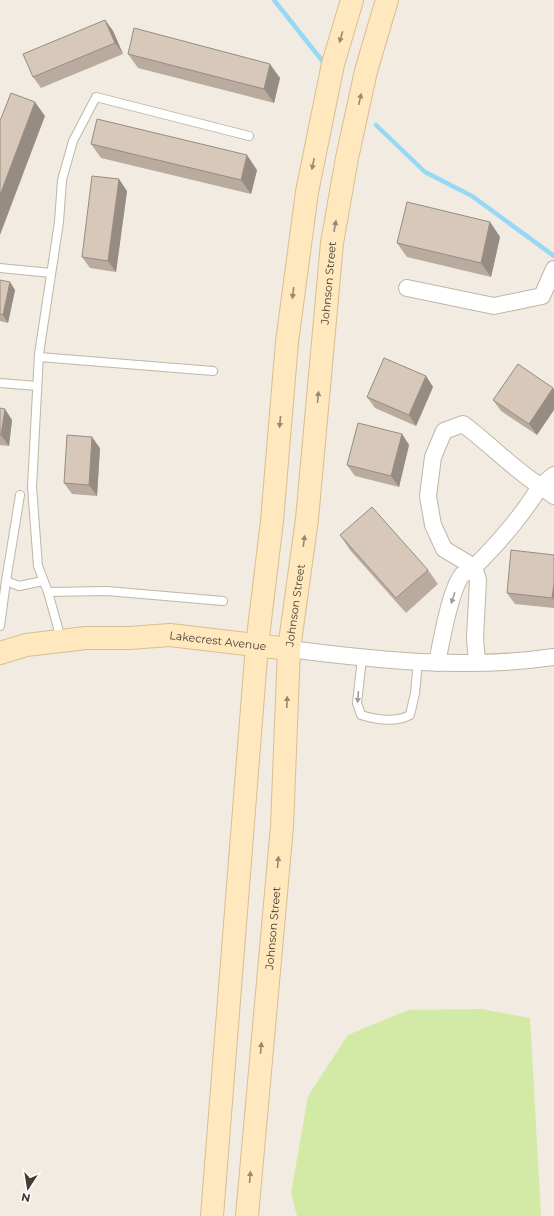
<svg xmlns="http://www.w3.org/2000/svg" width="554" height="1216" font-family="Montserrat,sans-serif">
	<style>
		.green { fill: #d3eaa6 }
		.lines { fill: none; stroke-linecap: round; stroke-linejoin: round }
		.stream { stroke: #97d9f5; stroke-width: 4.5 }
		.lane-casing { stroke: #c1b5a6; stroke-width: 10 }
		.street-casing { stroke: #c1b5a6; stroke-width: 18 }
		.secondary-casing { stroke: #d9be8f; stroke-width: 24 }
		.lane { stroke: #fff; stroke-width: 8 }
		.street { stroke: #fff; stroke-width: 16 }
		.secondary { stroke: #ffe8be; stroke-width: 22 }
		.wall { fill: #b9ac9f }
		.shaded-wall { fill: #968c82 }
		.building { fill: #d7c8b9; stroke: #968c82 }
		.oneway { fill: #988971 }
		.oneway2 { fill: #a29d98 }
		.labels { text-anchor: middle; stroke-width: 3; stroke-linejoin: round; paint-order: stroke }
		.street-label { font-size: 11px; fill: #443b32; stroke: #fff }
	</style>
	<rect width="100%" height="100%" fill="#f2ebe1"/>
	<polygon class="green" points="481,1009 530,1018 541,1216 297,1216 291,1193 308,1096 348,1035 408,1010"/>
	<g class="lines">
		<g class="stream">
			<polyline points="274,0 324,63"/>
			<polyline points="376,125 425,172 472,196 554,256"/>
		</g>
		<g class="lane-casing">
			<g id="lane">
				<polyline points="0,268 51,273"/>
				<polyline points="39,357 213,371"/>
				<polyline points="0,383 37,386"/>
				<polyline points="20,495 6,581 19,586 43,581"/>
				<polyline points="48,592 107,591 223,601"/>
				<polyline points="0,626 6,581"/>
				<polyline points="61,639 48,592 38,566 32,487 39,354 59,222 62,180 73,141 96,97 249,136"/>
				<path d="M362,658l-5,45 4,12c16,5 34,8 49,0l5,-22 3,-31"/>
			</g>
		</g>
		<g class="street-casing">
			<g id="street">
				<polyline points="407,288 494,306 542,296 554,269"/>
				<path d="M289,649c87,11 177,21 265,8"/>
				<path d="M477,662l-2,-24 3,-58 -4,-13 -30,-18 -11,-24 -5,-29 5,-39 11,-26 19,-7c27,20 49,44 77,62l14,-11"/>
				<path d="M437,663c4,-20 13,-73 25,-88 4,-3 9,-5 13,-9 21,-20 51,-55 65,-80l14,10"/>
			</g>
		</g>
		<g class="secondary-casing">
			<g id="secondary">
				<path id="s1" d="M0,653l26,-8 60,-7h43l41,-3 119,14"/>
				<polyline points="212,1216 257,645 272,521 287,342 307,192 333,64 352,0"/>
				<path id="s2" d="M247,1216l35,-390 7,-177 18,-130 25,-276 15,-85 19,-87 21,-71"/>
			</g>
		</g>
		<use href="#lane" class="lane"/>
		<use href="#street" class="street"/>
		<use href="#secondary" class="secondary"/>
	</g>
	<g class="wall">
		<polygon points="105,20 113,31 123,54 41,88 33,77"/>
		<polygon points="128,54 280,78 274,103 138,68"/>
		<polygon points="91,144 257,170 251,194 101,158"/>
		<polygon points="127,191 116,272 90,268 82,257"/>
		<polygon points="490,222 500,237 491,277 407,257 397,243"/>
		<polygon points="0,280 15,290 8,323 0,321"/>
		<polygon points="518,364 537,435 501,411 493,400"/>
		<polygon points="426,376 433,387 416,426 375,408 367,397"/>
		<polygon points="0,408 12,420 9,446 0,445"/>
		<polygon points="402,434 409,445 399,487 355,476 347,465"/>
		<polygon points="100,448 97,496 72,494 64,483"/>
		<polygon points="340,535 428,570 438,584 406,613 350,550"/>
		<polygon points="554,555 554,608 515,604 507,593"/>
	</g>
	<g class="shaded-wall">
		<polygon points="105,20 113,31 123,54 115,43"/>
		<polygon points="270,64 280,78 274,103 264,89"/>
		<polygon points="35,102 45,116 0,235 0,195"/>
		<polygon points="247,155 257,170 251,194 241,180"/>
		<polygon points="119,179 127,191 116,272 108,261"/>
		<polygon points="490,222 500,237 491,277 481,263"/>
		<polygon points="10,282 15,290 8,323 3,315"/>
		<polygon points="426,376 433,387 416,426 409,415"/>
		<polygon points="553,388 554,389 554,410 537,435 529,424"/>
		<polygon points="5,409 12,420 9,446 1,435"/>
		<polygon points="402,434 409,445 399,487 391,476"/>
		<polygon points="92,437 100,448 97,496 89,485"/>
		<polygon points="554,583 554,600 552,598"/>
	</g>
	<g class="building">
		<polygon points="105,20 115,43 33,77 23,54"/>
		<polygon points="134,28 270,64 264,89 128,54"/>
		<polygon points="11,93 35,102 0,195 0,121"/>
		<polygon points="97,119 247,155 241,180 91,144"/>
		<polygon points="92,176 119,179 108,261 82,257"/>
		<polygon points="407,202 490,222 481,263 397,243"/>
		<polygon points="0,280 10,282 3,315 0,314"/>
		<polygon points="384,358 426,376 409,415 367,397"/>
		<polygon points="518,364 553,388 529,424 493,400"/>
		<polygon points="0,408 5,409 1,435 0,435"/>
		<polygon points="358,423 402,434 391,476 347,465"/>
		<polygon points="67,435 92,437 89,485 64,483"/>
		<polygon points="372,507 428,570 396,598 340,535"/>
		<polygon points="511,550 554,555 554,583 552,598 507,593"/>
	</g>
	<defs><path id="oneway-solid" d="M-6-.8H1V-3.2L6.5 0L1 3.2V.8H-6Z"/></defs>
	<g class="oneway">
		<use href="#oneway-solid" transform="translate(341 37) rotate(106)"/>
		<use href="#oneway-solid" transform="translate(360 99) rotate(-78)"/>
		<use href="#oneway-solid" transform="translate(313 164) rotate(102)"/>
		<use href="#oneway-solid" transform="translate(335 226) rotate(-80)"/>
		<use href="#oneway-solid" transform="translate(293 293) rotate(97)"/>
		<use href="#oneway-solid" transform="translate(318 397) rotate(-85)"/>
		<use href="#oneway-solid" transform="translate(280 422) rotate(95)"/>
		<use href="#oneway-solid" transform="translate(304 541) rotate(-82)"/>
		<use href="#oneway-solid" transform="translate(287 702) rotate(-88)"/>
		<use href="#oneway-solid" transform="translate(278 862) rotate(-85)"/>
		<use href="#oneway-solid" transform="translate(261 1048) rotate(-85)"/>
		<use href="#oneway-solid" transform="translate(250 1177) rotate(-85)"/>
	</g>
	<g class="oneway2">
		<use href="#oneway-solid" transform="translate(453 598) rotate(108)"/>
		<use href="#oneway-solid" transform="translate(358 697) rotate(94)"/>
	</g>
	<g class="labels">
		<g class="street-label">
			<text dy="4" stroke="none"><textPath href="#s2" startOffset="937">Johnson Street</textPath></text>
			<text dy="4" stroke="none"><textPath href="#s2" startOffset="613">Johnson Street</textPath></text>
			<text dy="4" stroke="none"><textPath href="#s1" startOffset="220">Lakecrest Avenue</textPath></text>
			<text dy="4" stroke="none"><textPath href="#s2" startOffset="289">Johnson Street</textPath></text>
		</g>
	</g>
	<g transform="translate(28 1188) rotate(192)" stroke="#ffffff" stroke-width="3" paint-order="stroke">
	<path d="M0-3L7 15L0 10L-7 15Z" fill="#443b32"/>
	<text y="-6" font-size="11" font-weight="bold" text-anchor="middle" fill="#443b32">N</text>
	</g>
</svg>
